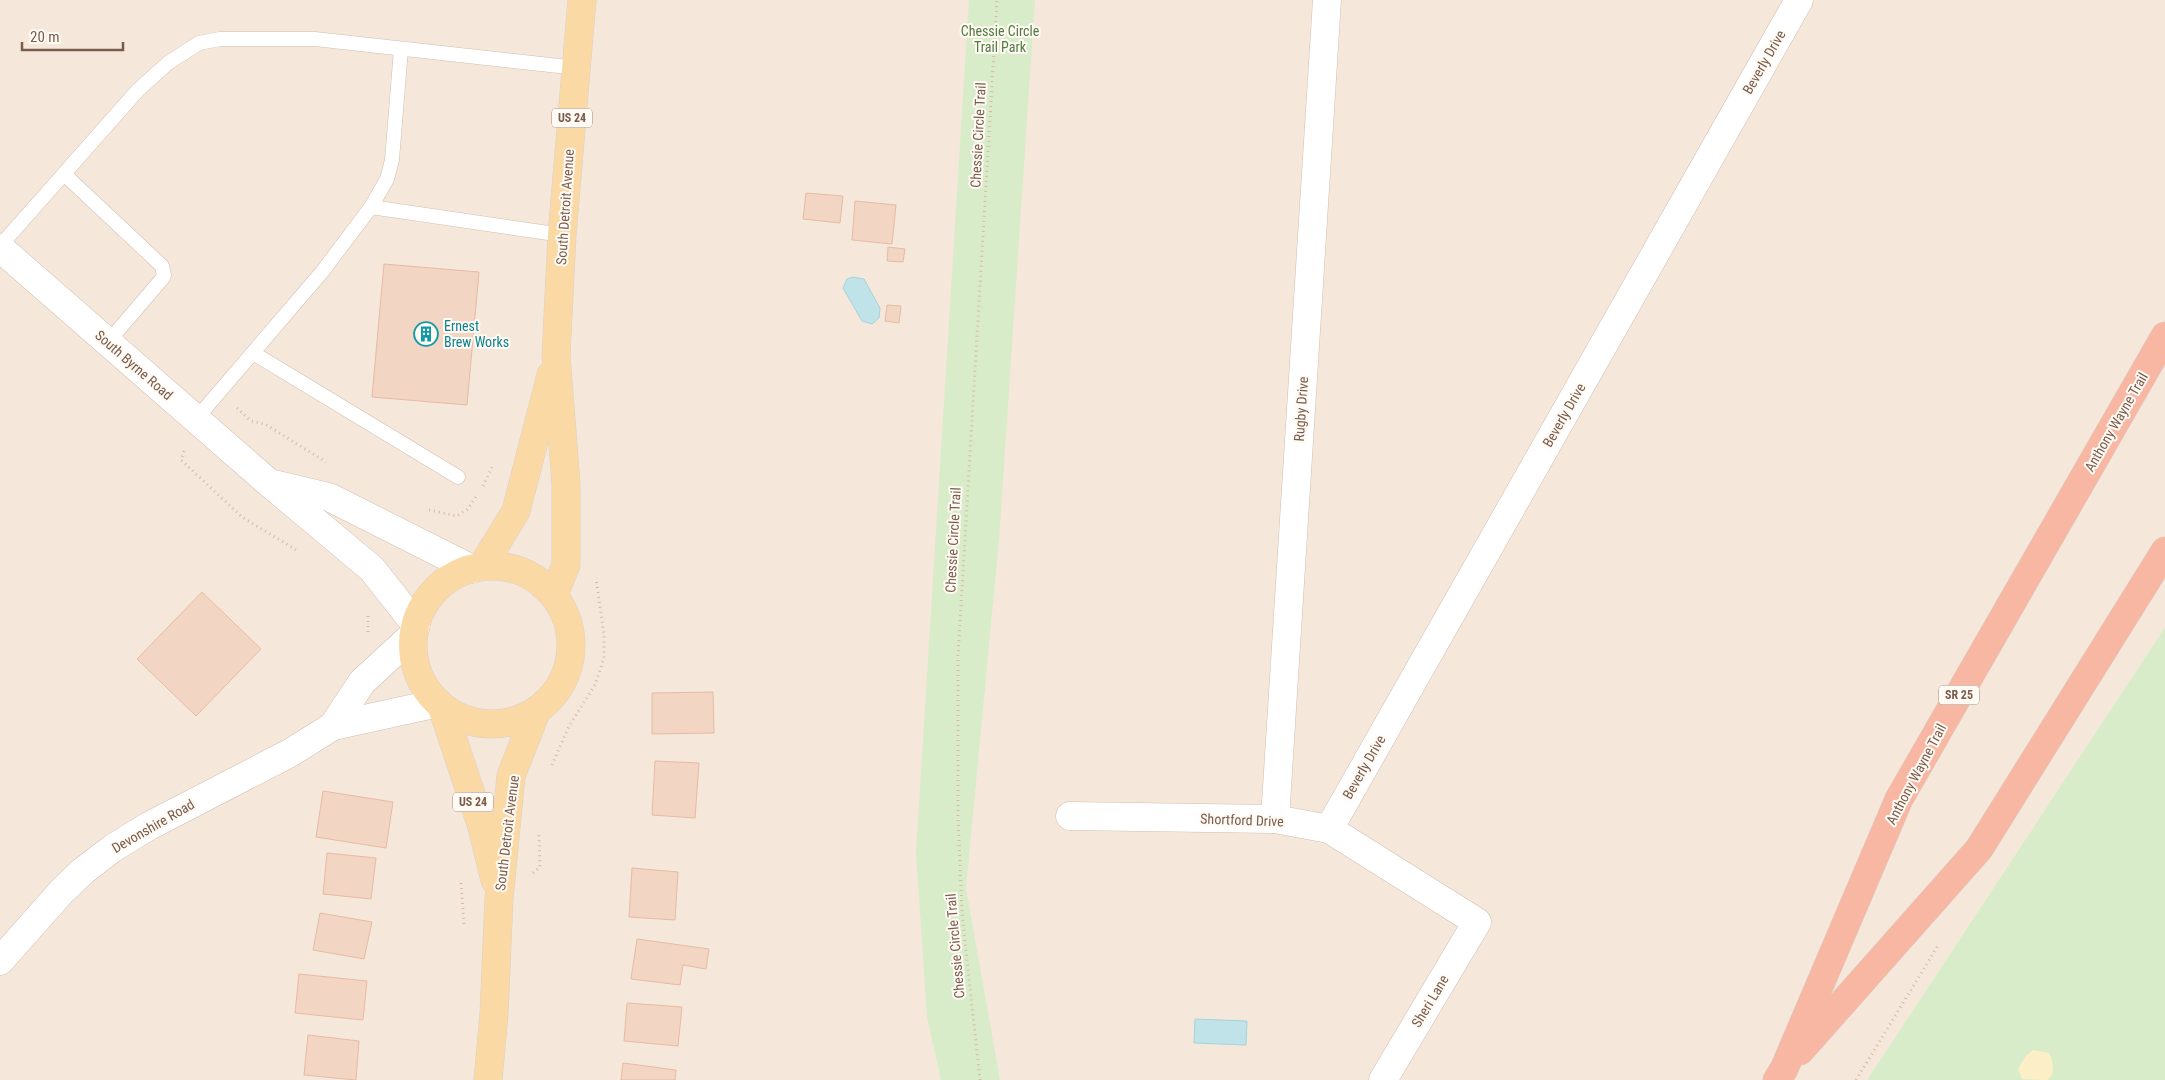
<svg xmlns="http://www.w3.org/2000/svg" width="2165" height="1080" font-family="'Roboto Condensed',sans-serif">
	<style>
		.residential { fill: #f5e8da }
		.green { fill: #d8ecc9 }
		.sand { fill: #fcefc7 }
		.water { fill: #bfe3e8; stroke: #a5d3da }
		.building { fill: #f3d5c3; stroke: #e6bba3 }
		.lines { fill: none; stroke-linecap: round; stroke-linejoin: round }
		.lane-casing { stroke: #d1beb0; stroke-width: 15 }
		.street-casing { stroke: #d1beb0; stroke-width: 29 }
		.secondary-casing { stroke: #d6c0b0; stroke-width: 29 }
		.primary-casing { stroke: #dad1cd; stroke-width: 29 }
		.highway-casing { stroke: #dad1cd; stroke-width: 29 }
		.path { stroke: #d9b8a5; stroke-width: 3; stroke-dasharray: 1 4; stroke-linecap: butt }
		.lane { stroke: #fff; stroke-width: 14 }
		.street { stroke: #fff; stroke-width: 28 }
		.secondary { stroke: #fff; stroke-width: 28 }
		.primary { stroke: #fbd9a5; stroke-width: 28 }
		.highway { stroke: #f7b7a3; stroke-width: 28 }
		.labels { text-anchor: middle; stroke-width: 4; stroke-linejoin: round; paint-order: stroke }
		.shield { fill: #fffaf3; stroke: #a28b7f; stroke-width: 1 }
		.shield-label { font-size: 12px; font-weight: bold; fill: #7a5c4d }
		.park-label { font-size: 14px; fill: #537a41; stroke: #fffaf3 }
		.street-label { font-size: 14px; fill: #7a5c4d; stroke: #fffaf3 }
		.culture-label { font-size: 14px; fill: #0d838f; stroke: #fffaf3; text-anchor: start }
	</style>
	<rect width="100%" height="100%" fill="#fdf6ec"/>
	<polygon class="residential" points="0,0 2165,0 2165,627 1867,1080 0,1080"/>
	<g class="green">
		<polygon points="969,0 1035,0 999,540 966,888 1000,1080 941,1080 927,1017 916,852"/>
		<polygon points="2165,627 2165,1080 1867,1080"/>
	</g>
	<path class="sand" d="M2033,1050l16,3c4,8 7,20 -1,27l-26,-1 -4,-10 7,-12z"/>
	<g class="water">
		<polygon points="853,277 864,279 880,308 879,318 872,324 862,321 843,288 847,279"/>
		<polygon points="1195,1019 1247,1021 1246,1045 1194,1043"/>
	</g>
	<g class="building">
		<polygon points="806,193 843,196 840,223 803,219"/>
		<polygon points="855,201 896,205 892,244 852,240"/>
		<polygon points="888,247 905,249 903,262 887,261"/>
		<polygon points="384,264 479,272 467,405 372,397"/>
		<polygon points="887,305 901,306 899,323 885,321"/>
		<polygon points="202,592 261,649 196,716 137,659"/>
		<polygon points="713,692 714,733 652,734 652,693"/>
		<polygon points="655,761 699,763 695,818 652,815"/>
		<polygon points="323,791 393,802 386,848 316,837"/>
		<polygon points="327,853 376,858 371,899 323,894"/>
		<polygon points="632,868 678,872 675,920 629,917"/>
		<polygon points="320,913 372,922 364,959 313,950"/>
		<polygon points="637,939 709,949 706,969 683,965 680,985 631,979"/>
		<polygon points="299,974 367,981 363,1020 295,1013"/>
		<polygon points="627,1003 682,1007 678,1046 624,1041"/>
		<polygon points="308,1035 359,1041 356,1080 304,1075"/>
		<polygon points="623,1063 676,1070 675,1080 621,1080"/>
	</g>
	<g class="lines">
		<g class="lane-casing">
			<g id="lane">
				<polyline points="64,174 162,266 164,275 162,279 108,342"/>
				<polyline points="371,207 562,235"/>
				<polyline points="0,246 138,90 168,63 199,43 220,39 315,39 577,68"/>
				<polyline points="253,353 458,477"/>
				<polyline points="196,419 322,272 371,207 387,179 392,160 401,49"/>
			</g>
		</g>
		<g class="street-casing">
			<g id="street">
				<polyline points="333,726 362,682 412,636"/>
				<polyline points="1070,816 1275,819 1329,829 1477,922 1383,1080"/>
				<polyline points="1275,819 1327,0"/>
				<polyline points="1329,829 1799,0"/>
				<polyline points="0,961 62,891 83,871 113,848 149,826 290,753 333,726 438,703"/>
			</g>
		</g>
		<g class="secondary-casing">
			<g id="secondary">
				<polyline points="0,248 268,482 372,569 416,625"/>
				<polyline points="274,484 329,497 472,569"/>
			</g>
		</g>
		<g class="primary-casing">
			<g id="primary">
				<polyline points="483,565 516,511 551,375"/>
				<circle cx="492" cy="645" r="79"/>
				<polyline points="554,594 566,565 566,484 556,355 562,235 582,0"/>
				<polyline points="442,707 482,827 495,880"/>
				<polyline points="488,1080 494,1014 499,898 511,776 536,712"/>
			</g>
		</g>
		<g class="highway-casing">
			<g id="highway">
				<polyline points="1800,1051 1979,849 2165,551"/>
				<polyline points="1777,1080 1784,1069 1899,799 2165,336"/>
			</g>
		</g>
		<g class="path">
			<polyline points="237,408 251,421 265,424 326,462"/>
			<polyline points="184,451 181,460 242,517 298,551"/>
			<polyline points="483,486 493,465"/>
			<polyline points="429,510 457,516 468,509 477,495"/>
			<polyline points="368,616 368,632"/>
			<polyline points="552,765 569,726 595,685 604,658 604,634 596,578"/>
			<polyline points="533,873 540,867 539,835"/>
			<polyline points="461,883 464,924"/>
			<polyline points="980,1080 962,913 958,816 958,656 997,0"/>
			<polyline points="1856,1080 1939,944"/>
		</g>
		<use href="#lane" class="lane"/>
		<use href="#street" class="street"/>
		<use href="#secondary" class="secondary"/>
		<use href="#primary" class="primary"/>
		<use href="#highway" class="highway"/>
	</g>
	<defs>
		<g id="building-ring" transform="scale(1.25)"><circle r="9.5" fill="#fffaf3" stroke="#0f9aa8" stroke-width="1.5"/><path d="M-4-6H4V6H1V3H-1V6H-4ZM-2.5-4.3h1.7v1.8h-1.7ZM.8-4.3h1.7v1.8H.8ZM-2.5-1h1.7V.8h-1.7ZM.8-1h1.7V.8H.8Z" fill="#0f9aa8"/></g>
	</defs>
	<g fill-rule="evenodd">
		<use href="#building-ring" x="426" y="334"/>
	</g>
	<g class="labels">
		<g class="shield">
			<rect x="552" y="108.5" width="40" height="19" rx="4"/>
			<rect x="1939" y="685.5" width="40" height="19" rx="4"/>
			<rect x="453" y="792.5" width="40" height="19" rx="4"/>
		</g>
		<g class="shield-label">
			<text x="572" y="122">US 24</text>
			<text x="1959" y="699">SR 25</text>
			<text x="473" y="806">US 24</text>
		</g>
		<g class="park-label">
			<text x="1000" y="36">Chessie Circle<tspan x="1000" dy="16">Trail Park</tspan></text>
		</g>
		<g class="street-label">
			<text transform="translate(1764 62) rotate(-60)" y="5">Beverly Drive</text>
			<text transform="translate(978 135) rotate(-87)" y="5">Chessie Circle Trail</text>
			<text transform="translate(565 207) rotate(-86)" y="5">South Detroit Avenue</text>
			<text transform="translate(134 365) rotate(41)" y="5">South Byrne Road</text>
			<text transform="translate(1301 409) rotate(-86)" y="5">Rugby Drive</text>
			<text transform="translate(1564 415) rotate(-60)" y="5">Beverly Drive</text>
			<text transform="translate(2116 422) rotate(-60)" y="5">Anthony Wayne Trail</text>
			<text transform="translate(953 540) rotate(-87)" y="5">Chessie Circle Trail</text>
			<text transform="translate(1364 767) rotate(-60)" y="5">Beverly Drive</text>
			<text transform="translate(1916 774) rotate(-62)" y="5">Anthony Wayne Trail</text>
			<text transform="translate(1242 820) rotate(2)" y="5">Shortford Drive</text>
			<text transform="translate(153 826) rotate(-30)" y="5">Devonshire Road</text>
			<text transform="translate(507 833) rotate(-83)" y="5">South Detroit Avenue</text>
			<text transform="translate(955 946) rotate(-95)" y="5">Chessie Circle Trail</text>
			<text transform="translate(1430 1001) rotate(-59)" y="5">Sheri Lane</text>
		</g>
		<g class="culture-label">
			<text x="444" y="331">Ernest<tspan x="444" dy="16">Brew Works</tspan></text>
		</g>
	</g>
	<path d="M22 42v8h101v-8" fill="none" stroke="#7a5c4d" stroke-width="2.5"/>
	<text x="30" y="42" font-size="15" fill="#7a5c4d" stroke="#fffaf3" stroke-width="4" paint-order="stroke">20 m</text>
</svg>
